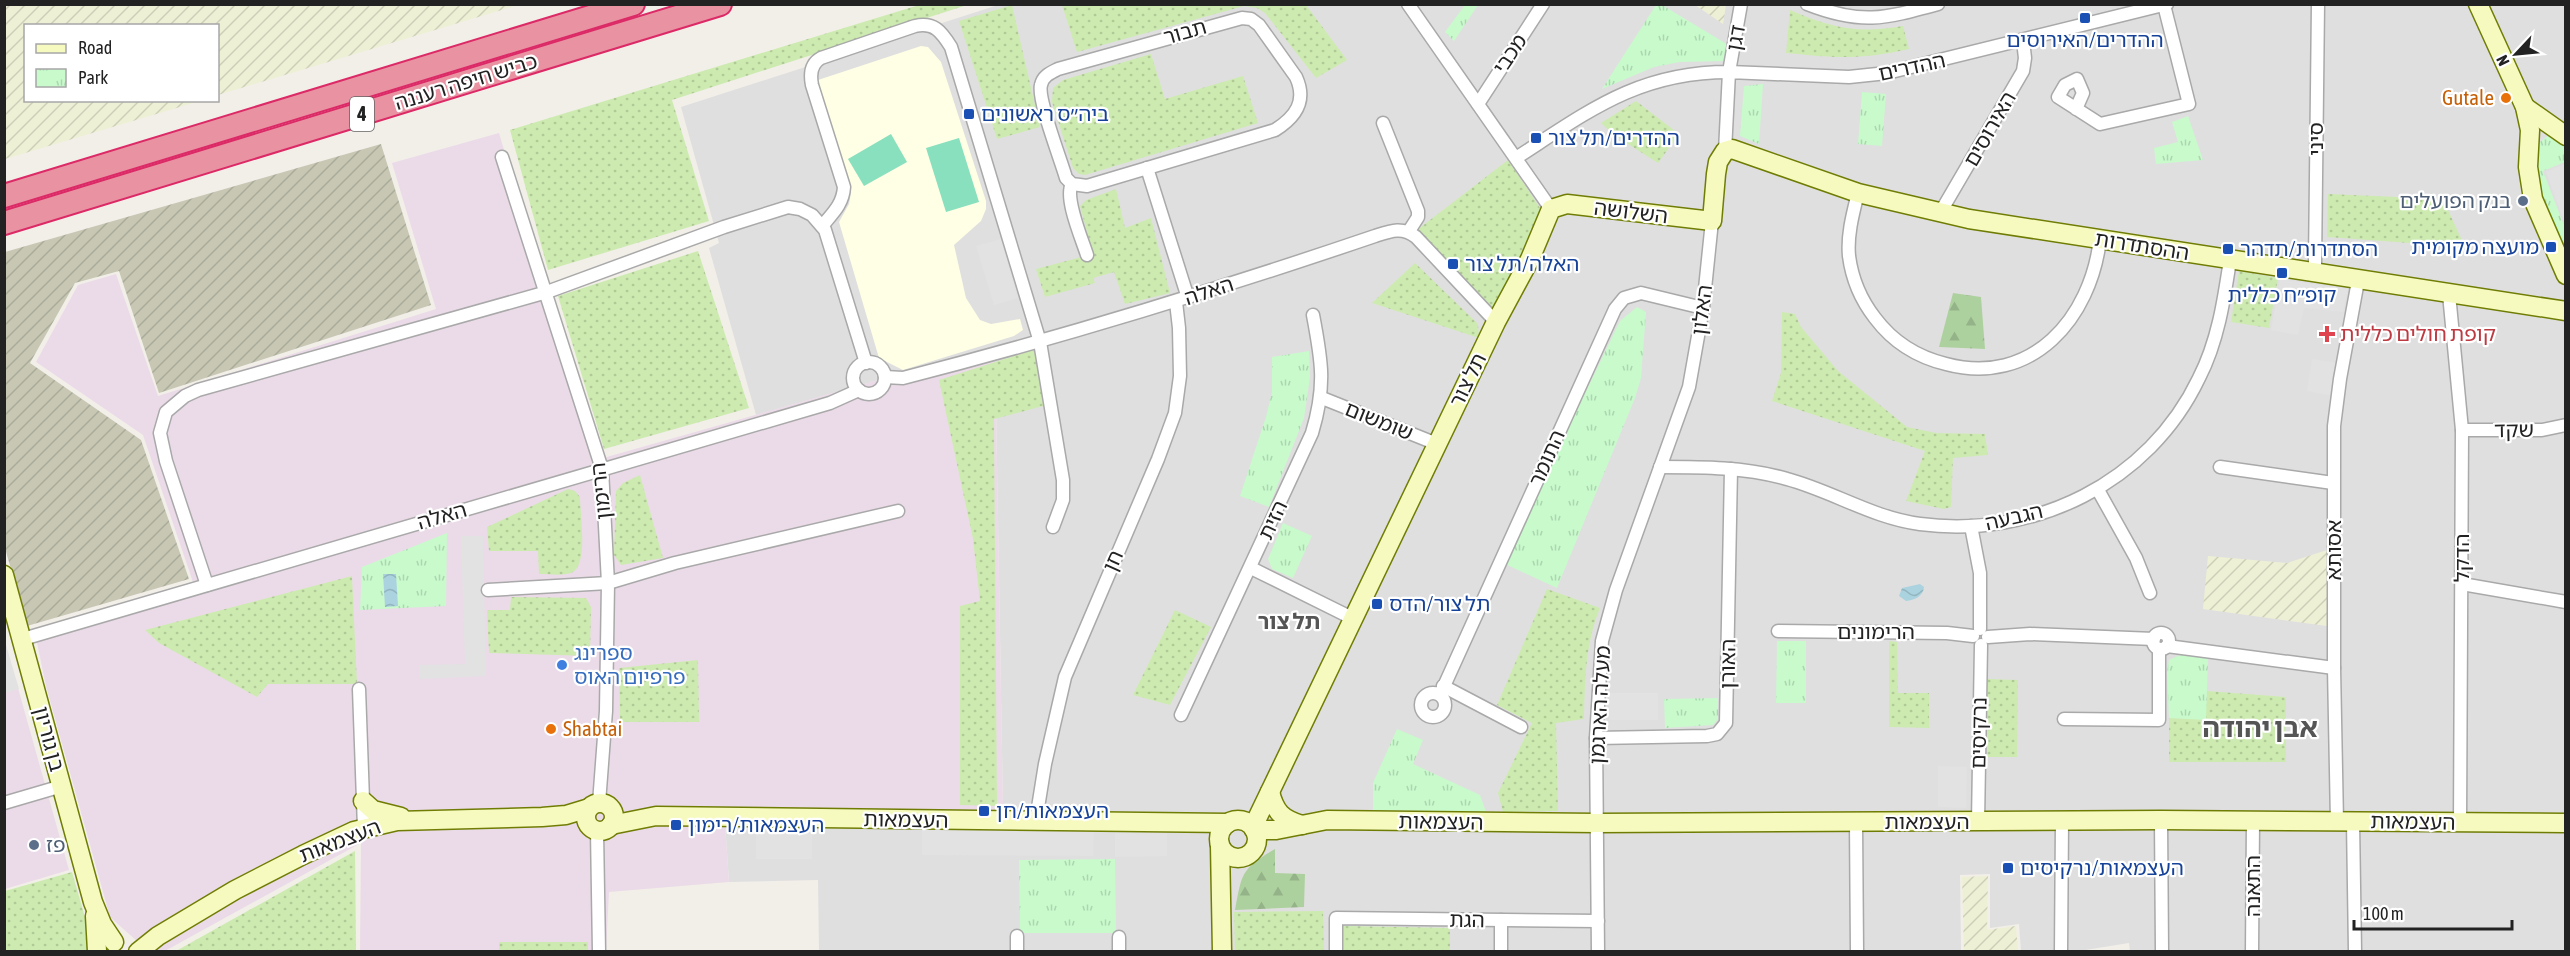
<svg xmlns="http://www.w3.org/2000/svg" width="2570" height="956" font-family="'Asap Condensed','Noto Sans Hebrew',sans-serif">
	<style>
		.residential { fill: #e0dfdf }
		.industrial { fill: #ebdbe8 }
		.education { fill: #ffffe5 }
		.construction { fill: url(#construction-furrows) }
		.farmland { fill: url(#farmland-furrows) }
		.grass { fill: url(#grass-dots) }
		.forest { fill: url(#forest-firs) }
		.park { fill: url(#park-tufts) }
		.pitch { fill: #88e0be }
		.parking { fill: #e2e2e2 }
		.water { fill: url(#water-waves) }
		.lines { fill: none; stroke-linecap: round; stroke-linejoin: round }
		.street-casing { stroke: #a9a9a9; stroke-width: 15 }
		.secondary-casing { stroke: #707d05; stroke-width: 21 }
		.highway-casing { stroke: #dc2a67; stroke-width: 26 }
		.street { stroke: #fff; stroke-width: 12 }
		.secondary { stroke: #f7fabf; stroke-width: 18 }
		.highway { stroke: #e892a2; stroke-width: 22 }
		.transit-dot { fill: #1a4fb4; stroke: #fff; stroke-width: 2 }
		.food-dot { fill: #e8710a; stroke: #fff; stroke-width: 2 }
		.service-dot { fill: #5c6f8a; stroke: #fff; stroke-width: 2 }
		.health-dot { fill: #e0444e; stroke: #fff; stroke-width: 2 }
		.shop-dot { fill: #3f7fe0; stroke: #fff; stroke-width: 2 }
		.labels { text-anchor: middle; stroke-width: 4.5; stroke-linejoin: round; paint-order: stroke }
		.shield { fill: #fff; stroke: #646464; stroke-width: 1.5 }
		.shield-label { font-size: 20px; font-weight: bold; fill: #222 }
		.street-label { font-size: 21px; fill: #222; stroke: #fff }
		.transit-label { font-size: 21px; fill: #164399; stroke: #fff; text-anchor: start }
		.food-label { font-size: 21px; fill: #c56008; stroke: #fff; text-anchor: end }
		.service-label { font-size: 21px; fill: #4e5e75; stroke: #fff; text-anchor: end }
		.health-label { font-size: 21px; fill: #be3a42; stroke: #fff; text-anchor: start }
		.shop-label { font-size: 21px; fill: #366cbe; stroke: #fff; text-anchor: start }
		.neighbourhood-label { font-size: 22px; font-weight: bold; fill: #555; stroke: #fff }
		.district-label { font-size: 27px; font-weight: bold; fill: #555; stroke: #fff }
	</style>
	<defs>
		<pattern id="construction-furrows" width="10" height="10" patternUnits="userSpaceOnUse" patternTransform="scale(1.5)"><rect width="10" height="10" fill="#c7c7b4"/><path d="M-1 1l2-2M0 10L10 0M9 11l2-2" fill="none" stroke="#abab9a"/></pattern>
		<pattern id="farmland-furrows" width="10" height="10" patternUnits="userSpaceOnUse" patternTransform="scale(1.5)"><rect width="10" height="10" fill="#eef0d5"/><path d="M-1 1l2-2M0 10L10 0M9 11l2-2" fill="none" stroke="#ccceb7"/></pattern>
		<pattern id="grass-dots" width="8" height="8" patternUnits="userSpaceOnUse" patternTransform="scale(1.5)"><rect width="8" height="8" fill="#cdebb0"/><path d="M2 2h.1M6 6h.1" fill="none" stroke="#b0c997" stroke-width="1.8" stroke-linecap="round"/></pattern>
		<pattern id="forest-firs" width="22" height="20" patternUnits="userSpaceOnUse" patternTransform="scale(1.5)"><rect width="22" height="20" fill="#add19e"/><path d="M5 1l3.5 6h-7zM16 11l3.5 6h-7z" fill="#95b388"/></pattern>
		<pattern id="park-tufts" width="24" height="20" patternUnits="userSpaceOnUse" patternTransform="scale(1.5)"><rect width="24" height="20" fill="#c8facc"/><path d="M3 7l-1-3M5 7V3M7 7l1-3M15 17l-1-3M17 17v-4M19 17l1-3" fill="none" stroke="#acd6af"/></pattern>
		<pattern id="water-waves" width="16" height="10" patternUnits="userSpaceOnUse" patternTransform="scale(1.5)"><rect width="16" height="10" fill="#aad3df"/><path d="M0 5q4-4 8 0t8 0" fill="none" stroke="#92b5bf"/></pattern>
	</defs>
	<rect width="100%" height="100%" fill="#f2efe9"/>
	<polygon class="residential" points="998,5 2565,5 2565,951 2130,952 2129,943 2079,951 2021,951 2019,924 1990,928 1990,874 1960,875 1961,951 819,951 818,880 729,882 724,809 1003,809 995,347 756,415 709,248 719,243 681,107"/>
	<g class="industrial">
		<polygon points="499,133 596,460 995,347 1003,809 724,809 729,882 609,892 606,951 360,951 361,843 165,951 148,951 110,917 46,686 36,638 196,591 143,435 36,362 78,285 116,274 158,396 436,309 392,163"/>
		<polygon points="4,638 69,870 5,889 4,889"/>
	</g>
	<polygon class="education" points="921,46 928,47 941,62 986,201 986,209 981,221 954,245 966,298 980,320 991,324 1020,319 1023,330 1014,336 903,370 879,358 839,222 849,204 851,193 815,81"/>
	<polygon class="construction" points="381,144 431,305 159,393 119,271 75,283 30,363 141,440 189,579 27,626 5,548 5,252"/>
	<g class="farmland">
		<polygon points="5,4 518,4 518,5 218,95 218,26 26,26 26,100 200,101 5,159"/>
		<polygon points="1695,5 1726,5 1723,24"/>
		<polygon points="2327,550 2327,626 2203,609 2208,556 2287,563"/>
		<polygon points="1988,876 1987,930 2016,926 2018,951 1964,951 1962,877"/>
	</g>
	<g class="grass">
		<polygon points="919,5 967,5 672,100 709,221 548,270 510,130"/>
		<polygon points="1012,5 1040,127 997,139 959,21"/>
		<polygon points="1062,5 1306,5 1347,60 1316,78 1265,13 1257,8 1244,6 1077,52"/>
		<path d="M1790,10c41,18 69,24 113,16l6,23c-48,11 -74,9 -123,4z"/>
		<polygon points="1151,54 1165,99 1243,76 1258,123 1085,175 1079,174 1073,168 1052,102 1053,88 1063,80"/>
		<polygon points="1636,101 1679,134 1658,163 1614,135 1601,123"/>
		<polygon points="1508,160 1542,211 1495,311 1417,230"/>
		<polygon points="1116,189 1125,228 1151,218 1170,293 1125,304 1114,272 1093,278 1095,283 1045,297 1036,269 1093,254 1080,206 1086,200"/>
		<polygon points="2328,194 2443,199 2465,247 2327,237"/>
		<polygon points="698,251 749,408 604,449 558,296"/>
		<polygon points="1415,263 1478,324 1479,338 1372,303"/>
		<polygon points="2239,271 2278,278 2269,328 2231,322"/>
		<polygon points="1782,312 1795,314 1801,327 1838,371 1907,427 1936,433 1985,434 1988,455 1953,458 1951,507 1944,509 1906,501 1925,451 1772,401 1781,373"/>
		<polygon points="1036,349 1047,405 994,419 997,806 960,805 960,606 980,601 973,539 939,380"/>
		<polygon points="640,475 663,558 621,565 614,555 616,491 623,483"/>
		<path d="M568,489l7,2 5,6c0,16 9,70 -9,76 -9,3 -23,1 -32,1l-1,-23h-49l-2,-24z"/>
		<polygon points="352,576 357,684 268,684 257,697 159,643 145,630"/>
		<path d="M1547,589l53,19c-15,36 -15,73 -16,111l-28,4 2,88 -55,1 -5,-19 34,-70 -35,-18z"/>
		<polygon points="511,597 586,598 591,607 590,656 489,653 487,610 510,610"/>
		<polygon points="1175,610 1211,627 1170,705 1133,695"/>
		<polygon points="1889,641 1897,642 1898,693 1929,693 1929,728 1889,727"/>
		<polygon points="698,660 699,722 620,722 619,668"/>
		<polygon points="1988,679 2018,680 2017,757 1987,757"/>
		<polygon points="2207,691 2286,697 2286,762 2169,762 2169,718 2205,719"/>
		<polygon points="355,851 356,951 176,951"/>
		<polygon points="72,872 89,931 87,951 5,952 5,891"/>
		<polygon points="1323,911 1324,951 1235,951 1234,912"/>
		<polygon points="1343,926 1450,928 1450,951 1344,951"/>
		<rect x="499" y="942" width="89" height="9"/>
	</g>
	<g class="forest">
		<polygon points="1953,293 1981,297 1985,349 1939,347"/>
		<path d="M1275,849v24l30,1 -1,33 -69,3c7,-37 6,-41 40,-61z"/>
	</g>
	<g class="park">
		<polygon points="1465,5 1478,5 1454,41 1445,32"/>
		<polygon points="1656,5 1662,5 1730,46 1726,61 1680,62 1654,67 1602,89"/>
		<polygon points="1763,84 1759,144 1740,136 1744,86"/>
		<polygon points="1862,92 1886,94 1882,146 1858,144"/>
		<polygon points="2188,116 2203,160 2156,164 2154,148 2178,142 2172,122"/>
		<polygon points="2549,135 2565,142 2565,162 2543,171 2565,228 2565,240 2557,244 2540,202 2535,146"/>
		<polygon points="1637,307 1646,312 1641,378 1635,398 1557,588 1503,563 1620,321"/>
		<polygon points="1309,351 1310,377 1304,418 1269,507 1240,496 1266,417 1272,392 1272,357"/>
		<polygon points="1283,523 1312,536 1293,578 1272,569 1268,559"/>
		<polygon points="447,533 446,606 360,610 362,567"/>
		<polygon points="1777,641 1806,641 1806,703 1776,703"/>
		<polygon points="2180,655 2208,658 2206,720 2169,718 2167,673 2169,660"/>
		<polygon points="1718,698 1718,719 1713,725 1665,728 1664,699"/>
		<polygon points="1397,729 1423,740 1413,764 1480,795 1486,812 1373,810 1373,783"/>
		<polygon points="1115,859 1116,933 1020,933 1019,860"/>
	</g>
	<g class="pitch">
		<polygon points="891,134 907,162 864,186 848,159"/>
		<polygon points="959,138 979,202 946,212 926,148"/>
	</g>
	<g class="parking">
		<polygon points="2565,164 2566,164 2565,224 2546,172"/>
		<polygon points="1001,239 1018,298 994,305 976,246"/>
		<polygon points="2280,279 2348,289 2343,312 2304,308 2298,335 2271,330"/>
		<polygon points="2312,359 2338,363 2333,396 2307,391"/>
		<polygon points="461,536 483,536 486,676 420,679 419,665 465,664"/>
		<polygon points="4,639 19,689 5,693 4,693"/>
		<rect x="1609" y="693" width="49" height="27"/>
		<polygon points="1938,766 1967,767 1966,808 1938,807"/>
		<polygon points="922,828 1094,829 1093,856 922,855"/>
		<rect x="756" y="830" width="56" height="29"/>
		<polygon points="1115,831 1167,831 1167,856 1115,857"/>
	</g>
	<g class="water">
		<polygon points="383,574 396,574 398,606 385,607"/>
		<path d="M1920,584l4,3c-1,10 -10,13 -18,14l-7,-5 3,-8z"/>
	</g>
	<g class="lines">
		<g class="street-casing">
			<g id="street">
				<polyline points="1408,4 1551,209"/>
				<path d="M1807,4c54,21 76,15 131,0"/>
				<path d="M1242,18l9,1 8,6 37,52c11,24 0,40 -21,53l-188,56 -15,-2 -6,-6c-5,-18 -29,-79 -25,-93 2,-9 9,-12 17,-16z"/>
				<polyline points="1478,104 1543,4"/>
				<polyline points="2076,109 2083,93 2077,79 2065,85 2058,97 2100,124 2189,104 2164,5"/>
				<polyline points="1383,123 1418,211 1418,217 1409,231"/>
				<polyline points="1725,151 1729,72 1849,77 1887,73 2167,4"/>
				<polyline points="502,157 602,469 608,583 606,711 599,803"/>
				<path d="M1516,158c73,-47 122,-86 213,-86l12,-68"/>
				<polyline points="1147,168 1188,298"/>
				<path d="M1072,184c-8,14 10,55 15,71"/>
				<path d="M1858,193c-5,20 -11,42 -9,63 3,23 12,44 26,62 18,24 42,39 71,46 86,23 145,-46 154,-125"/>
				<polyline points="1940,213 2023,71 2025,58 2023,41"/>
				<path d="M822,226c11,-13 21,-22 22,-39l-32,-102c-2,-10 -2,-21 9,-27l94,-32c19,-4 26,5 36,21l89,295 23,138v20l-10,27"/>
				<polyline points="2313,273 2315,264 2318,4"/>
				<polyline points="2449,294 2462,430 2460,823"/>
				<circle cx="869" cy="378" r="16"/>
				<path d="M885,377l18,1c160,-41 316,-89 472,-142 15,-5 27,-10 41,1l80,85"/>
				<polyline points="1322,398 1437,444"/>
				<polyline points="2462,430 2542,430 2566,425"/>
				<path d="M1660,467c42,0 86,0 127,12 45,12 86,39 133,45 114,15 229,-41 279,-146 19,-37 25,-78 31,-118"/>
				<polyline points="2220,467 2333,483"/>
				<polyline points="2098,490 2136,558 2150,593"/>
				<polyline points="1971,526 1980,573 1980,629"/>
				<polyline points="1251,568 1352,618"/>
				<polyline points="2462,584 2566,602"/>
				<polyline points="207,585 166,461 160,433 166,412 185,396 198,390 547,292 724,227 788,207 800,209 812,215 825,230 866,363"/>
				<polyline points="488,590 608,583 675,563 898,511"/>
				<polyline points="1778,631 1947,633 1973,636"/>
				<circle cx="2161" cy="641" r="8"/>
				<polyline points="1988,637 2030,634 2154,639"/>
				<polyline points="23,639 830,403 859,390"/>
				<polyline points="2167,646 2334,668"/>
				<polyline points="1443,686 1521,727"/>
				<polyline points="359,689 364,828"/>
				<circle cx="1433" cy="705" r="12"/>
				<polyline points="1440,695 1615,309 1624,298 1641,293 1703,308"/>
				<path d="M1181,715l131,-282c14,-47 10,-71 1,-118"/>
				<polyline points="2064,719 2159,720 2159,649"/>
				<polyline points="1596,738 1707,736 1717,734 1726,723 1731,469"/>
				<polyline points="4,803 62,786"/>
				<polyline points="1036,820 1045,764 1065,677 1158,459 1175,413 1180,376 1179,328 1176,302"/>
				<polyline points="2161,820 2162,952"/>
				<polyline points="1978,822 1981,645"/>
				<polyline points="2337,822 2334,668 2334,426 2340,379 2358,281"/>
				<polyline points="2353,822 2355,951"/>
				<polyline points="1856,823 1857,952"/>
				<polyline points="597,831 599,952"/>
				<polyline points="1017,936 1017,952"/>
				<polyline points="1119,937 1119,952"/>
				<polyline points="1336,952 1336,918 1598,921"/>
				<polyline points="1501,952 1501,920"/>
				<polyline points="1598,952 1596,738 1602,641 1616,590 1689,387 1703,308 1712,221"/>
				<polyline points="2061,952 2062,821"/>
				<polyline points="2252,952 2253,820"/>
			</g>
		</g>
		<g class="secondary-casing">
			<g id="secondary">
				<polyline points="2478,4 2525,107 2530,130 2528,167 2533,199 2566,275"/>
				<polyline points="2525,107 2566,136"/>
				<polyline points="4,575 93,902 102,924 114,942"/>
				<path d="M1270,792c5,20 12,27 32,33"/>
				<polyline points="363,801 373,810 401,817"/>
				<circle cx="600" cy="817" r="14"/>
				<circle cx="1238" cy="839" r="19"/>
				<polyline points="611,825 656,816 1228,823"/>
				<polyline points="1253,827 1496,322 1530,259 1551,209 1567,204 1712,221 1716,174 1718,162 1725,151 1732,149 1858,193 1969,219 2566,311"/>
				<polyline points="1254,830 1276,830 1327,820 1597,823 2161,820 2566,823"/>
				<polyline points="1220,845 1222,952"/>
				<polyline points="95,916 97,951"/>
				<polyline points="138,952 158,936 235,890 303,855 354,831 397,821 542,817 566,815 589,808"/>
			</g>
		</g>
		<g class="highway-casing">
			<g id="highway">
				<polyline points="4,196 633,4"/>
				<polyline points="4,223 720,4"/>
			</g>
		</g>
		<use href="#street" class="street"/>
		<use href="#secondary" class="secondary"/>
		<use href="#highway" class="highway"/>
	</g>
	<g class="transit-dot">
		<rect x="2079" y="12" width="12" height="12" rx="3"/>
		<rect x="963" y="108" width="12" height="12" rx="3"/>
		<rect x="1530" y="132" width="12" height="12" rx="3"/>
		<rect x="2545" y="241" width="12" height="12" rx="3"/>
		<rect x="2222" y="243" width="12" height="12" rx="3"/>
		<rect x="1447" y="258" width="12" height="12" rx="3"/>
		<rect x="2276" y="267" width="12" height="12" rx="3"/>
		<rect x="1371" y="598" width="12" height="12" rx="3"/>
		<rect x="978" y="805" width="12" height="12" rx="3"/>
		<rect x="670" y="819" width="12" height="12" rx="3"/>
		<rect x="2002" y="862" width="12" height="12" rx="3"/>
	</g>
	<g class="food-dot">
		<circle cx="2506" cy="98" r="6"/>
		<circle cx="551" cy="729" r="6"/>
	</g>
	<g class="service-dot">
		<circle cx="2523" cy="201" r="6"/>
		<circle cx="34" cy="845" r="6"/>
	</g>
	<path class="health-dot" d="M2324 325h6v6h6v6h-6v6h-6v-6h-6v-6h6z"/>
	<circle class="shop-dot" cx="562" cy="665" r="6"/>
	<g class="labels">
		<rect class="shield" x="350" y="97" width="24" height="34" rx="4.5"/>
		<g class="shield-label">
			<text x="362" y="121">4</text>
		</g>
		<g class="street-label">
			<text transform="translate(1185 32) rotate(-16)" y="7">תבור</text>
			<text transform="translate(1736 38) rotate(-80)" y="7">דגן</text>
			<text transform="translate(1510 54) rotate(-56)" y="7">מכבי</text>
			<text transform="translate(1912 67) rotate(-12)" y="7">ההדרים</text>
			<text transform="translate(466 82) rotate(-17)" y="7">כביש חיפה רעננה</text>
			<text transform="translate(1990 129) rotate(-60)" y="7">האירוסים</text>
			<text transform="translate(2316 139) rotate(-90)" y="7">סיני</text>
			<text transform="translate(1631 212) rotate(7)" y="7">השלושה</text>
			<text transform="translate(2142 246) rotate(9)" y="7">ההסתדרות</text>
			<text transform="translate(1209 291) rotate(-18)" y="7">האלה</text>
			<text transform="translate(1702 310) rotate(-83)" y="7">האלון</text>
			<text transform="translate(1468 380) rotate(-64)" y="7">תל צור</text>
			<text transform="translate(1379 421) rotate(22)" y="7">שומשום</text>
			<text transform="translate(2514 430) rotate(-1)" y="7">שקד</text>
			<text transform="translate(1547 458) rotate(-66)" y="7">התומר</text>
			<text transform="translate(601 491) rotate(-96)" y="7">הרימון</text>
			<text transform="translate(442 516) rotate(-16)" y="7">האלה</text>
			<text transform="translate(2014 517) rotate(-13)" y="7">הגבעה</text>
			<text transform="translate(1273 520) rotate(-65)" y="7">הזית</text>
			<text transform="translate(2334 550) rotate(-90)" y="7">אסותא</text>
			<text transform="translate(2462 558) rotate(-90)" y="7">הדקל</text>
			<text transform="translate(1113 561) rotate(-66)" y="7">חן</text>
			<text x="1876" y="639">הרימונים</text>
			<text transform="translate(1728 664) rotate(-89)" y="7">האורן</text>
			<text transform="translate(1600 705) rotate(-87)" y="7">מעלה הארגמן</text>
			<text transform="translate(1979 733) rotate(-89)" y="7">נרקיסים</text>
			<text transform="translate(49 739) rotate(75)" y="7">בן גוריון</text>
			<text transform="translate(906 820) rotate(1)" y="7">העצמאות</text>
			<text transform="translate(1441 822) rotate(1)" y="7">העצמאות</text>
			<text x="1927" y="829">העצמאות</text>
			<text transform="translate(2413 822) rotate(1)" y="7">העצמאות</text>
			<text transform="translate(340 841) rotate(-21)" y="7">העצמאות</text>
			<text transform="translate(2253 886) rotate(-90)" y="7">התאנה</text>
			<text transform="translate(1467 920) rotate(1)" y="7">הגת</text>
		</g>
		<g class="transit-label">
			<text x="2085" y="47" text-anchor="middle">ההדרים/האירוסים</text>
			<text x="981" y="121">ביה״ס ראשונים</text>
			<text x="1548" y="145">ההדרים/תל צור</text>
			<text x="2539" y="254" text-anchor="end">מועצה מקומית</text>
			<text x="2240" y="256">הסתדרות/תדהר</text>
			<text x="1465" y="271">האלה/תל צור</text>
			<text x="2282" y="302" text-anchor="middle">קופ״ח כללית</text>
			<text x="1389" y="611">תל צור/הדס</text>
			<text x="996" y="818">העצמאות/חן</text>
			<text x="688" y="832">העצמאות/רימון</text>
			<text x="2020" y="875">העצמאות/נרקיסים</text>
		</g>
		<g class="food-label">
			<text x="2494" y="105">Gutale</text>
			<text x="563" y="736" text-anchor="start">Shabtai</text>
		</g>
		<g class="service-label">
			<text x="2511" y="208">בנק הפועלים</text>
			<text x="46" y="852" text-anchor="start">פז</text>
		</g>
		<g class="health-label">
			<text x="2340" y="341">קופת חולים כללית</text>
		</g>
		<g class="shop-label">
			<text x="574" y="660">ספרינג<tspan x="574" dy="24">פרפיום האוס</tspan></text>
		</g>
		<g class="neighbourhood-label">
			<text x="1289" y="629">תל צור</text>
		</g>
		<g class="district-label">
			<text x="2260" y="737">אבן יהודה</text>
		</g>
	</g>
	<rect width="2570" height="956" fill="none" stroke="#222222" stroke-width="12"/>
	<rect x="24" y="24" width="195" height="78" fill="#ffffff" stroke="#a7a7a7" stroke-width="1.5"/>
	<rect x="36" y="44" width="30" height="9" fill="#f7fabf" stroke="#a7a7a7" stroke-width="1.5"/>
	<text x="78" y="54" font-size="18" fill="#222222">Road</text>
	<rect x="36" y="69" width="30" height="18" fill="url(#park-tufts)" stroke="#a7a7a7" stroke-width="1.5"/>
	<text x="78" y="84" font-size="18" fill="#222222">Park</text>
	<g transform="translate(2516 54) rotate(244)" stroke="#ffffff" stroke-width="4.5" paint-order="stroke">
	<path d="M0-4.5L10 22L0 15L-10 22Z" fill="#222222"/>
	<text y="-9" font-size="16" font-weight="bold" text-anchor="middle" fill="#222222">N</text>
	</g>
	<path d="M2354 920v9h158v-9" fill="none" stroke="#222222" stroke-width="3"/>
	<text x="2363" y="920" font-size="18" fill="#222222" stroke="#ffffff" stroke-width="4.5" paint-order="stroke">100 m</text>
</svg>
